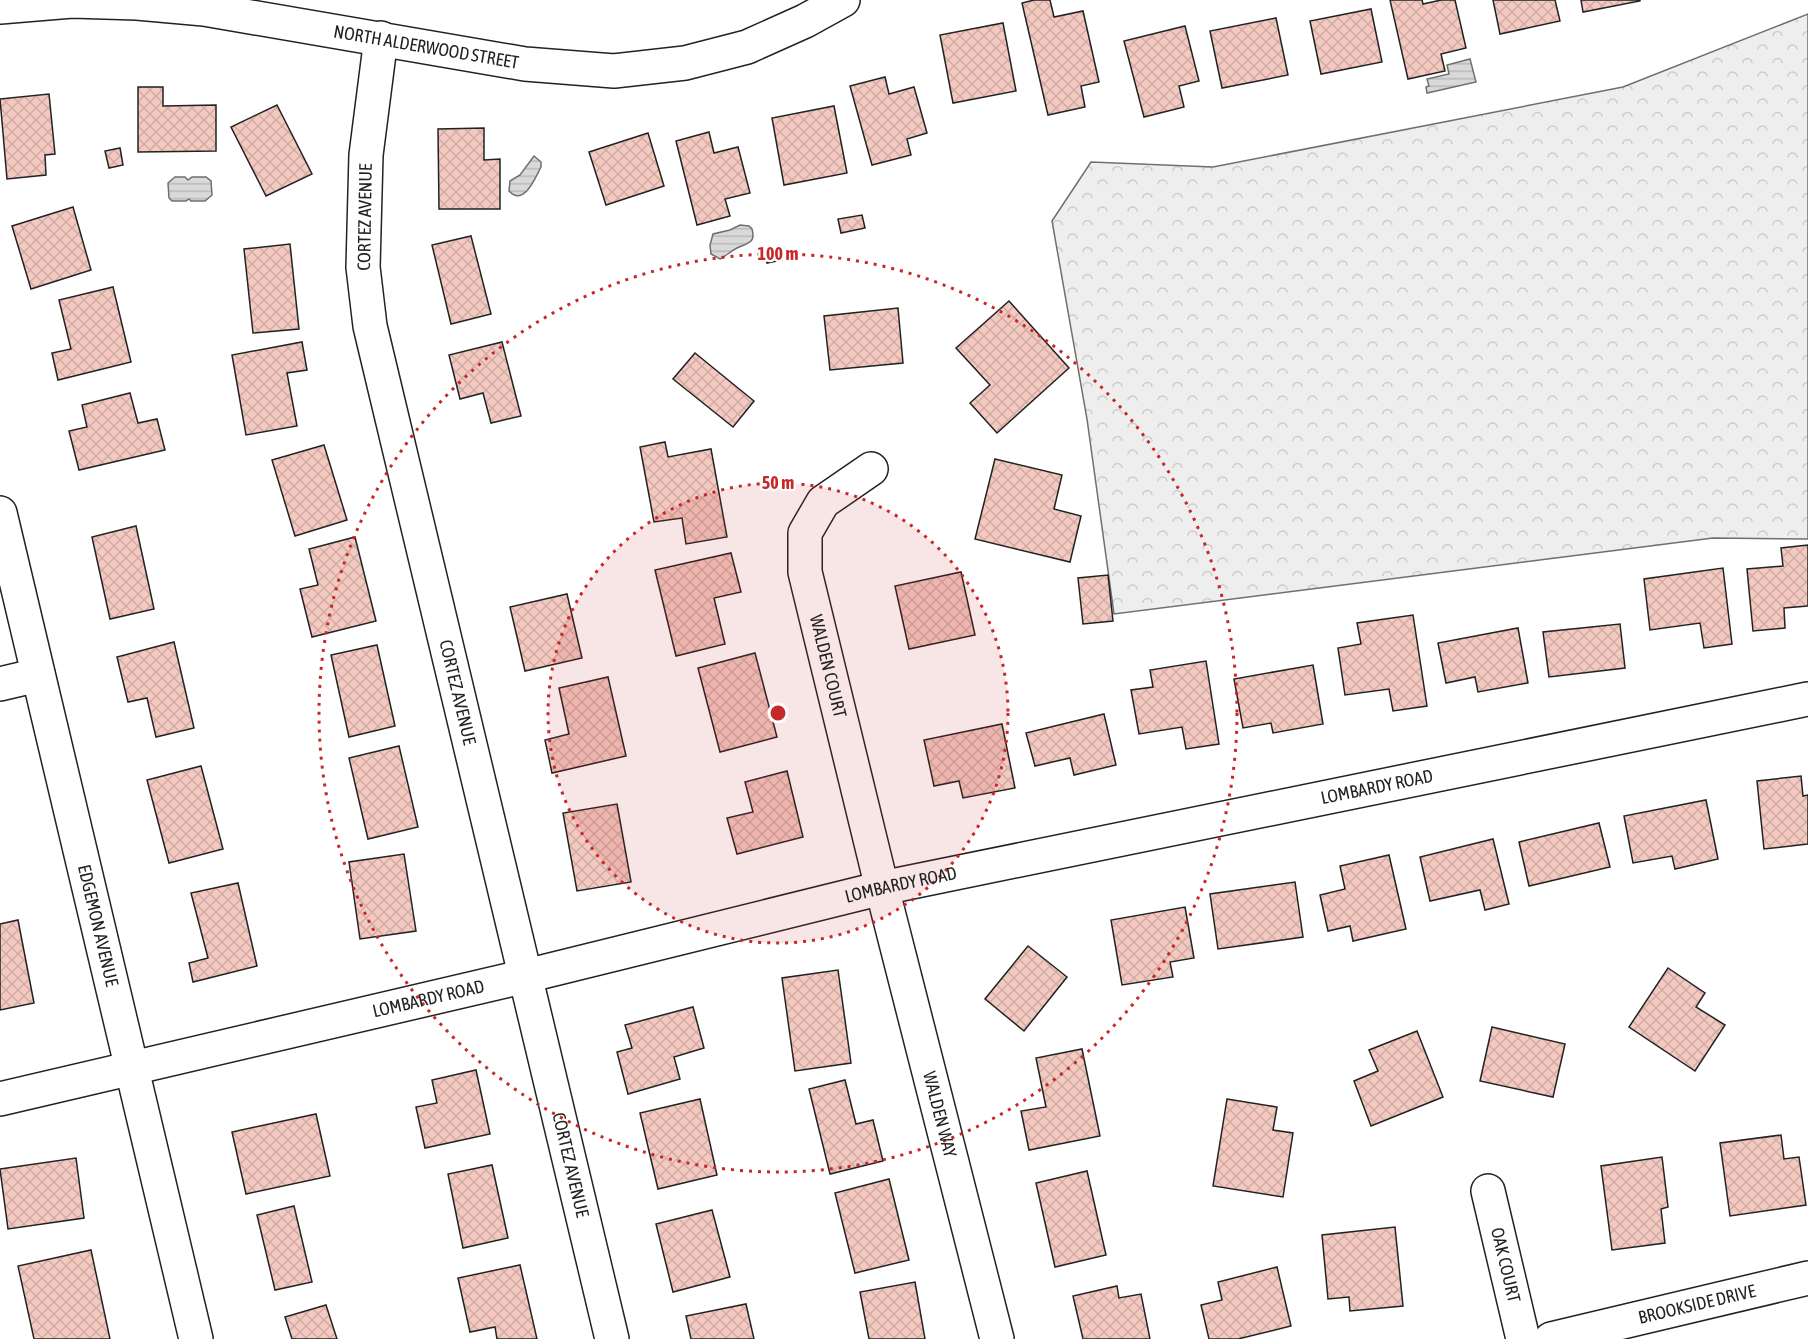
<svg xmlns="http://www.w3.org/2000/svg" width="1808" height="1339" font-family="'Asap Condensed',sans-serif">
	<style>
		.forest { fill: url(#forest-crowns); stroke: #6f6f6f; stroke-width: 1.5 }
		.water { fill: url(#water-rules); stroke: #6f6f6f; stroke-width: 1.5 }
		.building { fill: url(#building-cross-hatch); stroke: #222; stroke-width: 1.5 }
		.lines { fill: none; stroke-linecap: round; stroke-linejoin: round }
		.minor-casing { stroke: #222; stroke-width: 36 }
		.minor { stroke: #fff; stroke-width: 33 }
		.ring { fill: none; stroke: #c62828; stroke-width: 3; stroke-dasharray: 3 6 }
		.labels { text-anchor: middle; stroke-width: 4.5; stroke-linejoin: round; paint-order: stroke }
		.street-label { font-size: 18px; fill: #222; stroke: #fff }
		.centre { fill: #c62828; stroke: #fff; stroke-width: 3 }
		.ring-label { font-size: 18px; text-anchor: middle; font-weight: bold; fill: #c62828; stroke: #fff; stroke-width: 4.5; stroke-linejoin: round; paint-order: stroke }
	</style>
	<defs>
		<pattern id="forest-crowns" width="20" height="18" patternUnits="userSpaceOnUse" patternTransform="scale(1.5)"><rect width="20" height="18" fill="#eee"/><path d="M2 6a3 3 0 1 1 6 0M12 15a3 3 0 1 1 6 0" fill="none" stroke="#ccc"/></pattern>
		<pattern id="water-rules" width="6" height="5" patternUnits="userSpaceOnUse" patternTransform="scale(1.5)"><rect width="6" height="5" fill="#d9d9d9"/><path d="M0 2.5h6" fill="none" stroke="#bababa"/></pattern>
		<pattern id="building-cross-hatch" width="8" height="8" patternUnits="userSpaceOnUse" patternTransform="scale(1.5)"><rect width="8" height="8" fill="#f3c9c0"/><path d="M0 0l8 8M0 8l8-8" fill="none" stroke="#d0aca5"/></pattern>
	</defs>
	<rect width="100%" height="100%" fill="#fff"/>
	<polygon class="forest" points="1808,14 1808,539 1713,538 1114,614 1087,419 1052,221 1091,162 1213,167 1623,87"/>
	<g class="water">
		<polygon points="1470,59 1476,82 1427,93 1426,87 1429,86 1427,79 1449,74 1447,65"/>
		<path d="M534,156l7,6v5c-6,11 -17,40 -32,24l1,-10 10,-6z"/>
		<polygon points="175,177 185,177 188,180 192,177 206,177 211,181 212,195 205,201 191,201 189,199 186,201 172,201 169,198 168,183"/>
		<path d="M740,225l9,1 3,3c4,14 -4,14 -15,19 -6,3 -11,8 -17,11l-9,-5 -1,-9 3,-11 17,-4z"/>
	</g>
	<g class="building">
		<polygon points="1034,0 1050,0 1054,17 1083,11 1099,82 1081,86 1085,107 1048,115 1022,3"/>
		<polygon points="1390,0 1422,0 1423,4 1441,0 1455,0 1466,48 1441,54 1445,71 1408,79"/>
		<polygon points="1493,0 1555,0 1560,21 1500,34"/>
		<polygon points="1581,0 1640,0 1640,1 1583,12"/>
		<polygon points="1371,9 1382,62 1321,74 1310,21"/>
		<polygon points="1276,18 1288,75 1222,88 1210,31"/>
		<polygon points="1003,23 1016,91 953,103 940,35"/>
		<polygon points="1185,26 1199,81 1179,86 1184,107 1144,117 1124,41"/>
		<polygon points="885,77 889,94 914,87 927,133 907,139 911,155 872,165 850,86"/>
		<polygon points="138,87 163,87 163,106 216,105 216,151 138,152"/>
		<polygon points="49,94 55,154 45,155 46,175 7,179 0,99"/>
		<polygon points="277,105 312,174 266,196 231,127"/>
		<polygon points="834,106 847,173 784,185 772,118"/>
		<polygon points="484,128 484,160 500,159 500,209 439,209 438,129"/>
		<polygon points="709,132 714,153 738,147 750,193 725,199 730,216 697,225 676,141"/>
		<polygon points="648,133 664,186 606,205 589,152"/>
		<polygon points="120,148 123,165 109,168 105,151"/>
		<polygon points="73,207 91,270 31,289 12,226"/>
		<polygon points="862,215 865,228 841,233 838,219"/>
		<polygon points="471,236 491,314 451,324 432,245"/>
		<polygon points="290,244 299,329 253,333 244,249"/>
		<polygon points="780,247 782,260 767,263 765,250"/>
		<polygon points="113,287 131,362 58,380 52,353 71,349 59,300"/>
		<polygon points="1009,301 1069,368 997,433 970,403 990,385 956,348"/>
		<polygon points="898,308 903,363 830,370 824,316"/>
		<polygon points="302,342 307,370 287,373 297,426 246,435 232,355"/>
		<polygon points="502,342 521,416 491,423 483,393 460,399 449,355"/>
		<polygon points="695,353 754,401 733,427 673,379"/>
		<polygon points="130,393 138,423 157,419 165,450 79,470 69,431 87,427 82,405"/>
		<polygon points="665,442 668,457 711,449 727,537 686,544 682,518 654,522 640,447"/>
		<polygon points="324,445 347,520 295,536 272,460"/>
		<polygon points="995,459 1062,475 1054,509 1081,516 1070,562 975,539"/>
		<polygon points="136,526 154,609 110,619 92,537"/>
		<polygon points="355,537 376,621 312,637 300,589 318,585 309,549"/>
		<polygon points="1808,545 1808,606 1784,608 1785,628 1753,631 1747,569 1783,566 1781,548"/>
		<polygon points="731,553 741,592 714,598 725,644 676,656 655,570"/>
		<polygon points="1723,568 1732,644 1704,648 1700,623 1650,630 1644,579"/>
		<polygon points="961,572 975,635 909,649 895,586"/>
		<polygon points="1108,575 1113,621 1083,624 1078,578"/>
		<polygon points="567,594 582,658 525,671 510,607"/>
		<polygon points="1413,615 1427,706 1393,711 1389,689 1345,695 1338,648 1361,644 1357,623"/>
		<polygon points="1620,624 1625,668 1549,677 1543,632"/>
		<polygon points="1518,628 1528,683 1478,692 1475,677 1446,683 1438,643"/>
		<polygon points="174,642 194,728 156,737 147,698 128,702 117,657"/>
		<polygon points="377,645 395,726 349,737 331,655"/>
		<polygon points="755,653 777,737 720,752 698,668"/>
		<polygon points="1206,661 1219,744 1186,749 1182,727 1139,734 1131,690 1153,687 1150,670"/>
		<polygon points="1313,665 1323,724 1273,733 1271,723 1243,728 1234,679"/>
		<polygon points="608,677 626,756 552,773 545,740 569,734 559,688"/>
		<polygon points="1104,714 1116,765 1074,775 1070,758 1035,766 1026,733"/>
		<polygon points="1002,724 1015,788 963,798 959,781 934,786 924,740"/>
		<polygon points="399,746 418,827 368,839 349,758"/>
		<polygon points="201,766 223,849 169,863 147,780"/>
		<polygon points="787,771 803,837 737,854 727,818 753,812 745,782"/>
		<polygon points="1801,776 1803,796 1808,795 1808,844 1764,849 1757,781"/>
		<polygon points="1706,800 1718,859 1675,869 1672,856 1633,863 1624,816"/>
		<polygon points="617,804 631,882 577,891 563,813"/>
		<polygon points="1599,823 1610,867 1529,886 1519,842"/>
		<polygon points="1493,839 1509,904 1485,910 1480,890 1430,901 1420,857"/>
		<polygon points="404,854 416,931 360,939 349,862"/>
		<polygon points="1389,855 1406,929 1353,941 1350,926 1328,931 1320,895 1345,889 1340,866"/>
		<polygon points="1295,882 1303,937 1218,949 1210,894"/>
		<polygon points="238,883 257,966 193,982 189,963 208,958 191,893"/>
		<polygon points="1185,907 1194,958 1170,962 1173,977 1122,985 1111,920"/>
		<polygon points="18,920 34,1003 0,1010 0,924"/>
		<polygon points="1028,946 1067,977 1024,1031 985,999"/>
		<polygon points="1668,968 1705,993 1696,1007 1725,1025 1695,1071 1629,1027"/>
		<polygon points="838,970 851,1063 795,1071 782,978"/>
		<polygon points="693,1007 704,1048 674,1057 680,1079 628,1094 617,1052 632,1048 625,1025"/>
		<polygon points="1492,1027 1565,1044 1553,1097 1480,1081"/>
		<polygon points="1417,1031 1443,1097 1371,1126 1354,1081 1378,1071 1369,1050"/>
		<polygon points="1082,1049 1100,1136 1029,1150 1021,1111 1046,1107 1036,1058"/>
		<polygon points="476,1070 490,1134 425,1148 416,1107 437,1103 432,1080"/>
		<polygon points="845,1080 856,1124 873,1120 883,1161 830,1174 809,1089"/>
		<polygon points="700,1099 717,1175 658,1189 640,1113"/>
		<polygon points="1227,1099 1277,1107 1273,1130 1293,1133 1283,1197 1213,1186"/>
		<polygon points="316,1114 330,1176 246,1194 232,1132"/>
		<polygon points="1781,1135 1784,1159 1799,1157 1806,1205 1730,1216 1720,1143"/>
		<polygon points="1662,1157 1668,1207 1661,1209 1665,1243 1612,1250 1601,1166"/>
		<polygon points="76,1158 84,1218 8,1229 0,1169"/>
		<polygon points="492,1165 508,1238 463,1248 448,1174"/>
		<polygon points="1087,1171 1106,1255 1055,1267 1036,1183"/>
		<polygon points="889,1179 909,1260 855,1273 835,1193"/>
		<polygon points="294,1206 312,1282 275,1290 257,1215"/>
		<polygon points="712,1210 730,1277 673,1292 656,1224"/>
		<polygon points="1395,1227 1403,1306 1350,1311 1349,1297 1328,1299 1322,1235"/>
		<polygon points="91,1250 110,1339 34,1339 18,1266"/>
		<polygon points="520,1265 537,1339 497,1339 495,1327 470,1332 458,1278"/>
		<polygon points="1277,1267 1291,1326 1238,1339 1209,1339 1201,1305 1222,1300 1218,1282"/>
		<polygon points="915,1282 925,1339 869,1339 860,1292"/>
		<polygon points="1117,1286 1119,1298 1141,1294 1150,1339 1083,1339 1073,1296"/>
		<polygon points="746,1304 754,1339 691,1339 686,1316"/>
		<polygon points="326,1305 337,1339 292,1339 285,1317"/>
	</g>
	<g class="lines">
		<g class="minor-casing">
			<g id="minor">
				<path id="s1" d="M0,7l72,-6 65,2 67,6 321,55 89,7 71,-8 62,-16 58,-26 38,-21"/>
				<path id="s2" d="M381,38l-15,117 -3,112 7,59 242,1013"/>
				<path id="s3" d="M871,469l-48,33 -18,31v39l77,316 115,451"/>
				<path id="s4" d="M0,513l196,826"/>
				<polyline points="0,684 38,675"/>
				<path id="s5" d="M0,1099l526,-123 356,-88 926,-189"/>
				<path id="s6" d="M1488,1191l35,148"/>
				<path id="s7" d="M1551,1339l257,-61"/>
			</g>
		</g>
		<use href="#minor" class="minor"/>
	</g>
	<circle cx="778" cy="713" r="230" fill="#c62828" fill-opacity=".12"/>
	<g class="ring">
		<circle cx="778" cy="713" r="230"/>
		<circle cx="778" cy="713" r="459"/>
	</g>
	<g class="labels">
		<g class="street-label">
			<text dy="6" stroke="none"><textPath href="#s1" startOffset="430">NORTH ALDERWOOD STREET</textPath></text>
			<text transform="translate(365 217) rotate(-89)" y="6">CORTEZ AVENUE</text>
			<text dy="6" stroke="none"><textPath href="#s3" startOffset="230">WALDEN COURT</textPath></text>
			<text dy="6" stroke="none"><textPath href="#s2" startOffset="666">CORTEZ AVENUE</textPath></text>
			<text dy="6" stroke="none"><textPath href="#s5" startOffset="1412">LOMBARDY ROAD</textPath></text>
			<text dy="6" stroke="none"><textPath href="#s5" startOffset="926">LOMBARDY ROAD</textPath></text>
			<text dy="6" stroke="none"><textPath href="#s4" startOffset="424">EDGEMON AVENUE</textPath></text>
			<text dy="6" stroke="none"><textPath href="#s5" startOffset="440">LOMBARDY ROAD</textPath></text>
			<text dy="6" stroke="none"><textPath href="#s3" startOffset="692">WALDEN WAY</textPath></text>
			<text dy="6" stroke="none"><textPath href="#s2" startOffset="1152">CORTEZ AVENUE</textPath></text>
			<text dy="6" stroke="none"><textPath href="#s6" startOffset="76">OAK COURT</textPath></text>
			<text dy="6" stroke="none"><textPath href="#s7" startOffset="150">BROOKSIDE DRIVE</textPath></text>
		</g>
	</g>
	<circle cx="778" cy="713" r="9" class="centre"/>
	<g class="ring-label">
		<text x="778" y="260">100 m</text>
		<text x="778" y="489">50 m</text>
	</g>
</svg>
